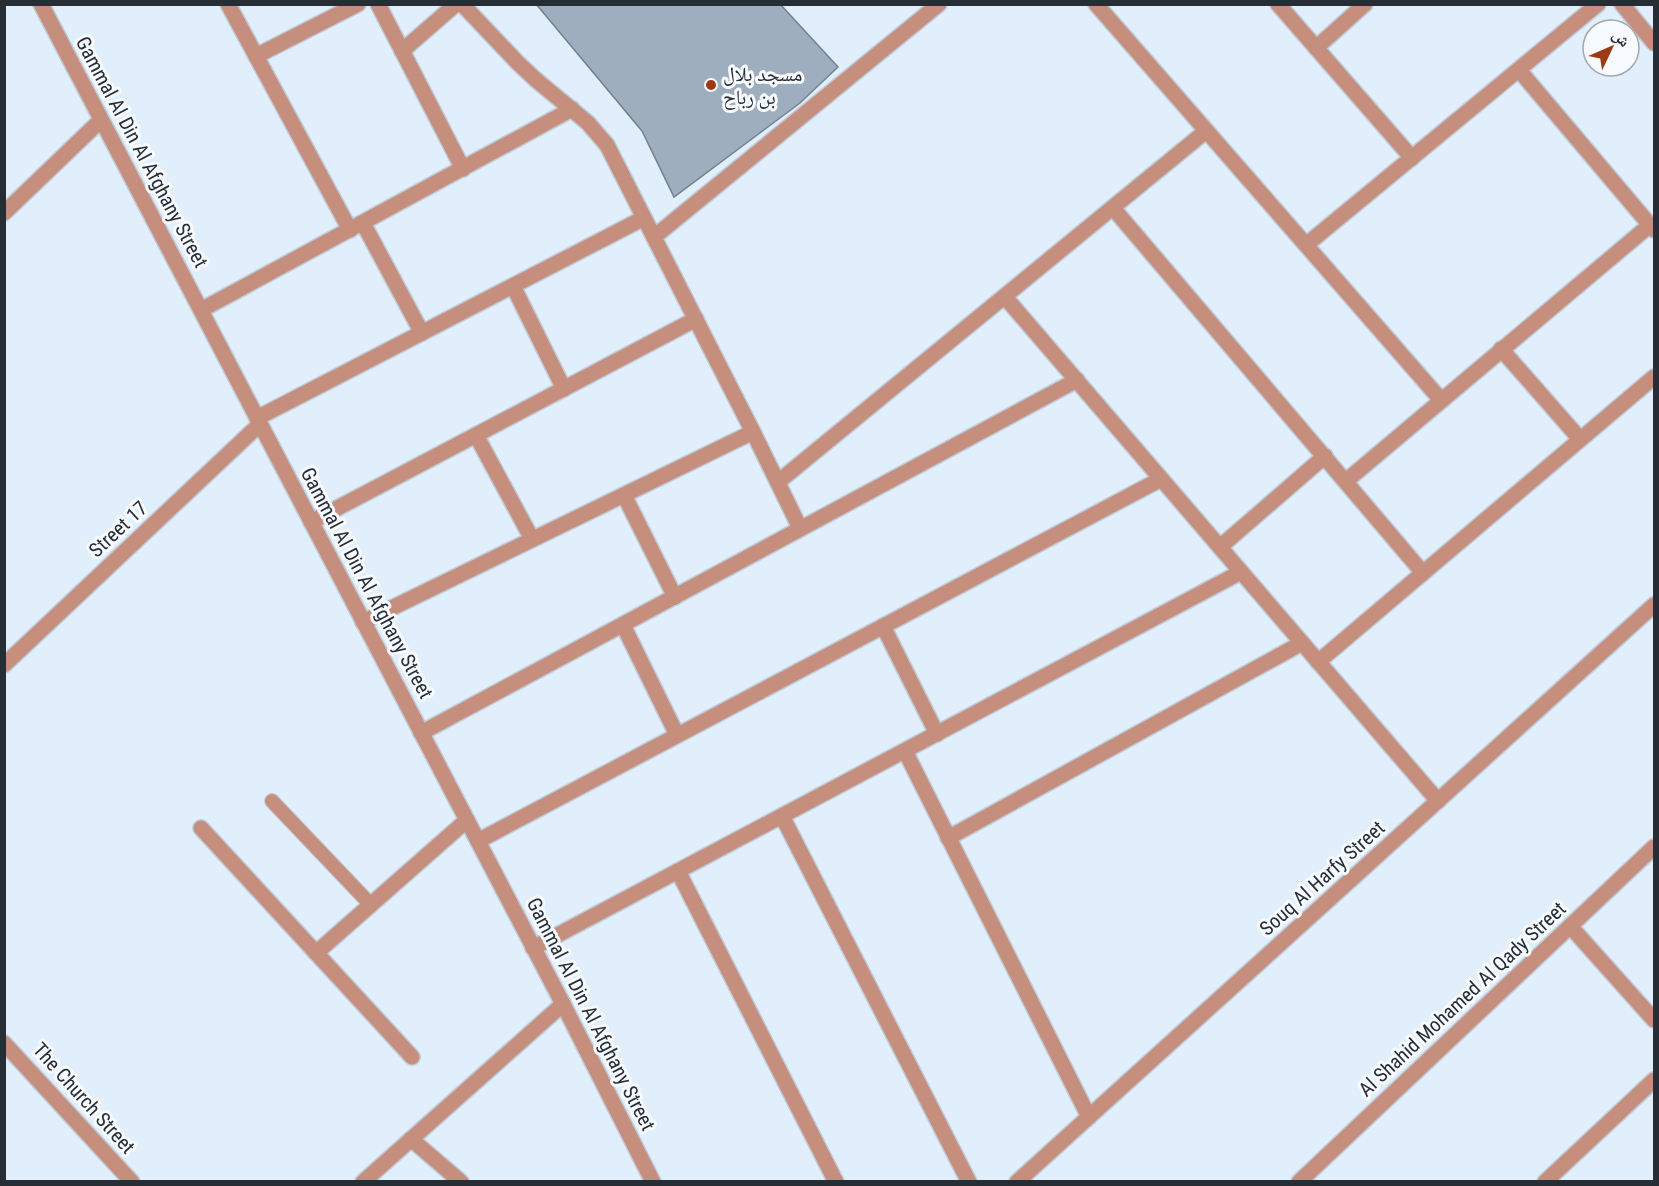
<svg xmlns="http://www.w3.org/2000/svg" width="1659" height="1186" font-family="'Roboto Condensed','Noto Naskh Arabic',sans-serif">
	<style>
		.building { fill: #9faebe; stroke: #738190; stroke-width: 1.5 }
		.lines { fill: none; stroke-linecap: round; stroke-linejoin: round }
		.service-casing { stroke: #c0cbd8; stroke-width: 16 }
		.minor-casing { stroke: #c0cbd8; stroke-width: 18 }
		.tertiary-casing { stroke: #c0cbd8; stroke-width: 18 }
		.service { stroke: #c68f7d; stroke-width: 14 }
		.minor { stroke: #c68f7d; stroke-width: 15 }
		.tertiary { stroke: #c68f7d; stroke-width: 15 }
		.poi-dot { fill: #9f3914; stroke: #f7fafe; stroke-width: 2 }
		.labels { text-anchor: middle; stroke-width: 6; stroke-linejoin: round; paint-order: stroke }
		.poi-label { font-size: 20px; fill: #272d34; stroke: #f7fafe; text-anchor: start }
		.street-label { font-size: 20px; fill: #272d34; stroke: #f7fafe }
	</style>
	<rect width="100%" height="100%" fill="#e1eefc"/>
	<polygon class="building" points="536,4 780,4 838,67 800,103 674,197 642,131"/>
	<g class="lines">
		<g class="service-casing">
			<polyline id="service" points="272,801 371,905"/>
		</g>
		<g class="minor-casing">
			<g id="minor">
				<polyline points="41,4 563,1004 653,1182"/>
				<polyline points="228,4 350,230"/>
				<polyline points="378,4 463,169"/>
				<polyline points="462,4 517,62 535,79 588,123 607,145 753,432 800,528"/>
				<polyline points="1096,4 1441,400"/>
				<polyline points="1278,4 1412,158"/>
				<polyline points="1622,4 1654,43"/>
				<polyline points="1316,48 1365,4"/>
				<polyline points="402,51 456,4"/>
				<polyline points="256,56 358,4"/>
				<polyline points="1519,70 1654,230"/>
				<polyline points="1113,208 1423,573"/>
				<polyline points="4,213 101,120"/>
				<polyline points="363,223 422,333"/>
				<polyline points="654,237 939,4"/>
				<polyline points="1306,245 1598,4"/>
				<polyline points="513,286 564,389"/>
				<polyline points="1005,297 1438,801"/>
				<polyline points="201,310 572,109"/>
				<polyline points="1501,349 1580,439"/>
				<polyline points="257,418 644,218"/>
				<polyline points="476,435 532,539"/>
				<polyline points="1346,481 1650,225"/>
				<polyline points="778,482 1206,131"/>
				<polyline points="624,495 675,597"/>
				<polyline points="311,522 696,319"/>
				<polyline points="1220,547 1325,456"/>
				<polyline points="363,622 753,432"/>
				<polyline points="623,625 677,735"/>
				<polyline points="883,626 937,734"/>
				<polyline points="1318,662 1654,377"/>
				<polyline points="4,665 260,424"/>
				<polyline points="421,733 1077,380"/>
				<polyline points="905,751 1089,1117"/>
				<polyline points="782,816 969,1182"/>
				<polyline points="201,828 412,1057"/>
				<polyline points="948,838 1302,643"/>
				<polyline points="478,841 1161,479"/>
				<polyline points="678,871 836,1182"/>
				<polyline points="1570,926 1654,1020"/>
				<polyline points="533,948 1241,572"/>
				<polyline points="316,953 467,820"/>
				<polyline points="4,1043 132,1182"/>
				<polyline points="411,1139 461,1182"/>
				<polyline points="363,1182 563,1004"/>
				<polyline points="1299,1182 1654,847"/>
				<polyline points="1545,1182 1654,1080"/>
			</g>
		</g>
		<g class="tertiary-casing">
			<polyline id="tertiary" points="1017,1182 1654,605"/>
		</g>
		<use href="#service" class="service"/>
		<use href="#minor" class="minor"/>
		<use href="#tertiary" class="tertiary"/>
	</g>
	<circle class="poi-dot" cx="711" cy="85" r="6"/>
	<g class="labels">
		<g class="poi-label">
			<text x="723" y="81">مسجد بلال<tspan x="723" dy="23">بن رباح</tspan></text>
		</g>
		<g class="street-label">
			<text transform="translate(142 152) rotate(62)" y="7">Gammal Al Din Al Afghany Street</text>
			<text transform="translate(118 529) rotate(-43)" y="7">Street 17</text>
			<text transform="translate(367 583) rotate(62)" y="7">Gammal Al Din Al Afghany Street</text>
			<text transform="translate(1322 878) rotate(-42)" y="7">Souq Al Harfy Street</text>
			<text transform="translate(1462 999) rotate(-43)" y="7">Al Shahid Mohamed Al Qady Street</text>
			<text transform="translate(591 1014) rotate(63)" y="7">Gammal Al Din Al Afghany Street</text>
			<text transform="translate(84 1098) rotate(48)" y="7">The Church Street</text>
		</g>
	</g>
	<rect width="1659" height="1186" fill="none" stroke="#272d34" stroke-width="12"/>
	<g transform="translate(1611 48) rotate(46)"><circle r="28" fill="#f7fafe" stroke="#a4a8ad" stroke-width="1.5"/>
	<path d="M0-4.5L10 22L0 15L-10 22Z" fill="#9f3914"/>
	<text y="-9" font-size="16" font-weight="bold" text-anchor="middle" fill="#272d34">ش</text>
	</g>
</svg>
